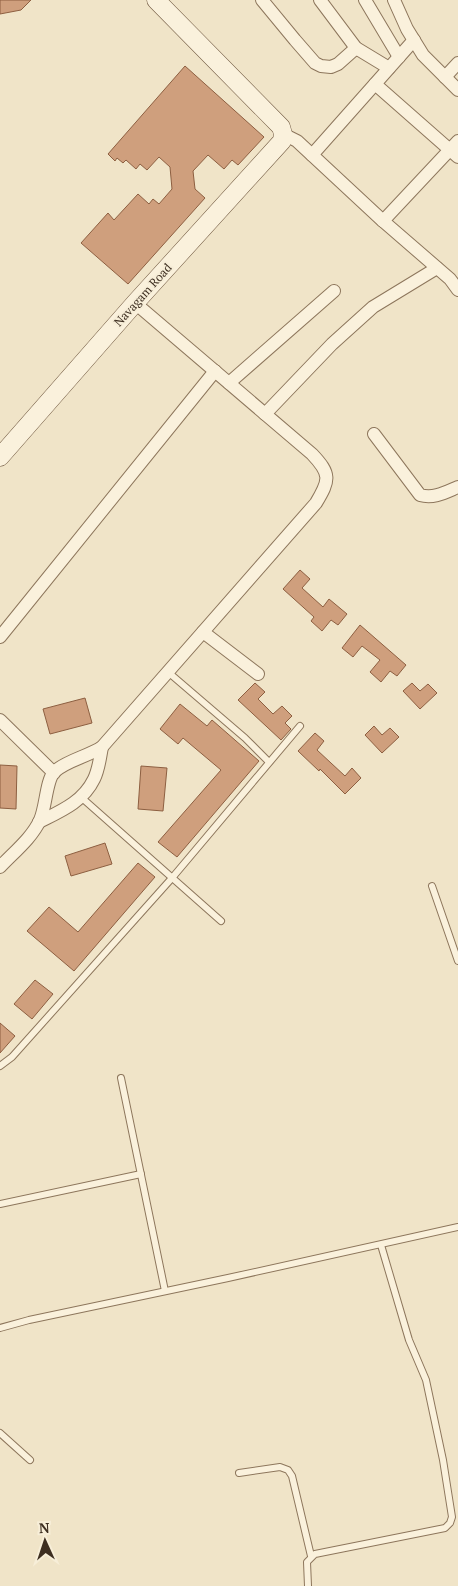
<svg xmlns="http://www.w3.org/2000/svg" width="458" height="1586" font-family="'PT Serif',serif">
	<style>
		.building { fill: #cf9f7d; stroke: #8d5f41 }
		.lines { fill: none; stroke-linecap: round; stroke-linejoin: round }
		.lane-casing { stroke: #8d765c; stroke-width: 8 }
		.street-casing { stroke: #8d765c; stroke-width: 14 }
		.secondary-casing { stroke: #6f573f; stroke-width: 19 }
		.lane { stroke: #faf1dc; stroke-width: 6 }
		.street { stroke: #faf1dc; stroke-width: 12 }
		.secondary { stroke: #faf1dc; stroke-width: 18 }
		.labels { text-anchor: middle; stroke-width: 4; stroke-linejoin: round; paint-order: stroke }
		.street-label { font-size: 12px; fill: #3d2e20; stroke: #f7eed8 }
	</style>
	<rect width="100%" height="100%" fill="#f0e4c8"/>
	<g class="building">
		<polygon points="0,0 31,0 21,10 0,14"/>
		<polygon points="185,66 264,137 238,165 232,160 224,169 208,155 193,171 195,189 205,198 128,284 81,243 108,213 114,220 138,194 149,204 153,199 159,204 172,189 170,167 159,157 147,170 140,164 136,169 126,160 123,163 117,158 115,161 108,154"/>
		<polygon points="300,570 310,579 302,588 323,607 329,599 347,614 338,625 331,620 322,631 311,621 314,617 283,589"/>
		<polygon points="360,625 406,665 397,676 390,671 381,682 370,672 380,660 362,646 353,657 342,648"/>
		<polygon points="255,683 265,692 258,699 273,714 282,706 292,716 285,723 291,729 281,740 238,700"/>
		<polygon points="412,683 420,691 428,684 437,693 420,709 403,691"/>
		<polygon points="85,698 92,723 50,734 43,709"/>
		<polygon points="180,704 207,726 212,720 259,761 177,857 158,842 221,770 183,738 178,744 160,729"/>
		<polygon points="374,726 382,735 390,728 399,737 382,753 365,735"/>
		<polygon points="315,733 324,741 317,750 345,776 352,768 361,778 345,794 320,769 319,771 298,751"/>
		<polygon points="0,765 17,766 16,809 0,808"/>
		<polygon points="141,766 167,768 163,811 138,809"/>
		<polygon points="105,843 112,864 71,876 65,856"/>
		<polygon points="138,863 155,877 74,971 27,931 49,907 78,932"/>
		<polygon points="35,980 53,994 32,1019 14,1004"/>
		<polygon points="0,1023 15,1036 0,1053"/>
	</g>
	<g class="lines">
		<g class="lane-casing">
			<g id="lane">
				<polyline points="168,672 245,738 269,762"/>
				<polyline points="82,798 221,921"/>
				<polyline points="432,886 458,961"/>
				<polyline points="0,1066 12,1057 172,878 300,726"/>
				<polyline points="121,1078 165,1291"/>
				<polyline points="0,1204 141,1174"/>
				<polyline points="0,1328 29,1320 228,1278 458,1227"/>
				<polyline points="0,1433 30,1460"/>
				<polyline points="239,1473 280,1467 288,1470 292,1476 311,1556"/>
				<polyline points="308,1586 307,1562 315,1554 445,1528 450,1523 452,1517 443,1460 426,1380 409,1340 381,1245"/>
			</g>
		</g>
		<g class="street-casing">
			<g id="street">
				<polyline points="262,0 295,40 315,63 321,66 331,67 338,64 356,48"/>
				<polyline points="320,0 356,48 389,68"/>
				<polyline points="365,0 399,57"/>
				<polyline points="394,0 407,29 423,55 458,90"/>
				<polyline points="445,77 458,63"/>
				<polyline points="375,84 458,157"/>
				<polyline points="283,134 297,141 383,221 450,279 458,290"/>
				<polyline points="312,155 414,40"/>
				<polyline points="383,221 458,141"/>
				<polyline points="229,383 334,291"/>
				<polyline points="265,414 332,344 373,307 437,268"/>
				<path d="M374,434l46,61c14,4 26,-3 38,-8"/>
				<polyline points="203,632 258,674"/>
				<polyline points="0,637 215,371"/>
				<polyline points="0,720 54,773"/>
				<path d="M39,822c22,-11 44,-20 55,-43 5,-10 6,-22 8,-32"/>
				<path d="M0,867c13,-14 32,-29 40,-47 6,-13 6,-39 14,-48 11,-11 35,-16 48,-25l214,-244c14,-23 15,-29 -4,-49l-177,-151"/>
			</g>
		</g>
		<g class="secondary-casing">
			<polyline id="secondary" points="0,457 135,303 282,141 283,134 281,127 156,0"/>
		</g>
		<use href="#lane" class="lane"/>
		<use href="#street" class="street"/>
		<use href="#secondary" class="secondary"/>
	</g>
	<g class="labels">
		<g class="street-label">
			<text transform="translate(143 295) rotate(-48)" y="4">Navagam Road</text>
		</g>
	</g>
	<g transform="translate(45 1541) rotate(357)" stroke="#f7eed8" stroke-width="4" paint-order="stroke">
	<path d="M0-4L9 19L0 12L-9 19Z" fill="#3d2e20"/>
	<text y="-8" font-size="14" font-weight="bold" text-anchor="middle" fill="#3d2e20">N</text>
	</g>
</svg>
